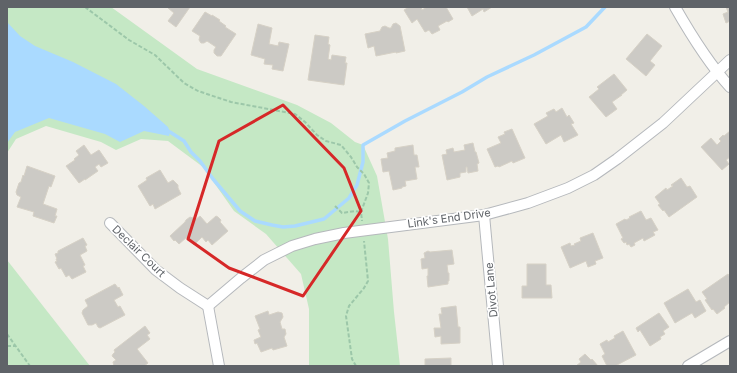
<svg xmlns="http://www.w3.org/2000/svg" width="737" height="373" font-family="Inter,sans-serif">
	<style>
		.green { fill: #c5e8c5 }
		.water { fill: #aadaff }
		.lines { fill: none; stroke-linecap: round; stroke-linejoin: round }
		.stream { stroke: #aadaff; stroke-width: 3.5 }
		.building { fill: #cccac5; stroke: #d6d1c6 }
		.minor-casing { stroke: #b5b8bc; stroke-width: 12 }
		.path { stroke: #9cc7a9; stroke-width: 2; stroke-dasharray: 4 2; stroke-linecap: butt }
		.minor { stroke: #fff; stroke-width: 10 }
		.marked { fill: none; stroke: #d62828; stroke-width: 3; stroke-linejoin: round }
		.labels { text-anchor: middle; stroke-width: 3.5; stroke-linejoin: round; paint-order: stroke }
		.street-label { font-size: 11px; fill: #5f6368; stroke: #fff }
	</style>
	<rect width="100%" height="100%" fill="#f1efe8"/>
	<g class="green">
		<polygon points="7,7 111,7 197,69 297,105 331,123 355,142 363,145 377,176 388,239 394,312 400,366 309,366 309,309 301,274 266,234 234,211 203,167 168,141 141,139 116,150 101,142 46,126 16,139 7,153"/>
		<polygon points="7,260 90,366 7,366"/>
	</g>
	<polygon class="water" points="7,22 20,36 35,46 73,62 116,84 144,106 168,127 170,132 169,136 144,131 120,142 105,134 49,118 15,132 7,143"/>
	<g class="lines">
		<polyline class="stream" points="166,130 170,132 184,141 191,152 200,161 213,179 240,211 255,221 272,225 283,227 295,226 324,219 349,198 357,185 363,162 363,145 405,121 462,92 487,77 534,55 586,27 605,7"/>
	</g>
	<g class="building">
		<polygon points="168,7 190,7 176,27 168,21 174,13 168,8"/>
		<polygon points="409,7 421,7 422,10 427,7 446,7 453,19 448,22 447,21 438,26 440,30 432,34 429,30 425,32 417,19 412,23 404,10"/>
		<polygon points="467,7 492,7 484,12 483,9 472,16"/>
		<polygon points="726,7 730,7 730,21 726,23 723,14 728,12"/>
		<polygon points="205,12 212,16 212,15 220,20 219,21 226,26 225,27 236,34 221,56 217,56 214,53 214,50 216,47 207,41 204,43 201,43 199,40 200,36 192,31"/>
		<polygon points="396,23 400,26 405,51 396,53 396,52 376,56 374,46 368,48 365,34 380,31 382,27 385,26 389,28 391,28 393,24"/>
		<polygon points="258,24 272,28 269,44 278,46 279,42 289,44 283,71 272,69 273,65 264,64 265,59 251,55"/>
		<polygon points="647,34 662,46 650,61 655,65 646,76 626,59"/>
		<polygon points="315,35 329,37 328,44 330,45 328,59 331,60 332,55 346,57 345,63 347,63 344,85 308,80"/>
		<polygon points="614,74 627,90 621,95 622,95 612,102 617,109 606,117 589,97 599,89 597,87"/>
		<polygon points="562,108 567,117 569,115 574,123 571,124 578,135 564,142 561,135 546,144 534,124 548,116 546,113 554,109 556,112"/>
		<polygon points="512,129 525,158 513,163 512,161 499,167 498,166 495,167 487,149 501,143 498,137 505,134 504,132"/>
		<polygon points="730,131 730,157 726,160 729,164 722,170 701,147 711,138 717,145 721,141 719,139 723,135 724,136"/>
		<polygon points="473,143 475,152 476,152 479,163 477,164 478,171 468,173 467,167 466,167 466,172 460,173 460,177 447,180 442,155 447,154 446,150 453,148 454,152 465,150 464,145"/>
		<polygon points="84,145 91,155 99,150 108,163 101,167 99,164 95,167 98,171 85,180 85,179 79,183 66,166 75,160 74,159 79,155 76,151"/>
		<polygon points="413,145 414,155 417,155 419,167 415,167 417,179 405,181 406,186 402,187 402,188 393,190 389,171 383,172 381,159 388,158 387,153 395,151 395,148"/>
		<polygon points="27,166 55,176 51,187 49,186 43,204 57,209 55,216 57,216 54,223 33,216 34,212 17,207 21,197 17,195 16,192 19,183 21,182 23,175 24,176"/>
		<polygon points="160,170 168,183 173,180 178,185 178,188 181,194 155,209 153,204 150,206 138,186 147,180 146,178"/>
		<polygon points="681,178 687,187 690,186 697,197 669,217 664,210 663,211 658,205 660,204 655,197 666,188 667,190 673,186 671,185"/>
		<polygon points="641,211 646,220 651,218 658,230 653,232 655,235 644,241 643,238 634,243 635,245 631,247 629,244 627,245 626,242 624,243 621,239 623,238 616,224 625,219 626,220 630,218 629,217"/>
		<polygon points="200,216 207,224 216,216 218,217 221,220 220,222 228,231 212,245 208,240 206,242 202,237 194,245 187,237 179,244 175,240 174,241 170,236 185,222 186,220 190,217 193,218 195,220"/>
		<polygon points="593,233 603,258 595,261 596,264 588,267 586,261 570,268 561,247 570,243 571,246 575,245 574,244 581,241 580,238"/>
		<polygon points="83,238 87,245 85,246 87,251 80,255 85,265 83,266 86,272 72,279 69,275 66,277 61,268 59,269 55,262 57,261 56,259 57,259 55,254 58,253 58,251"/>
		<polygon points="452,250 454,264 447,265 448,273 449,273 449,281 448,281 448,284 428,287 427,276 428,276 428,268 422,269 421,259 425,258 424,253 428,251 430,252"/>
		<polygon points="527,264 546,264 546,285 551,285 552,298 522,298 522,286 527,286"/>
		<polygon points="728,274 730,277 730,302 724,307 725,308 717,314 713,309 712,310 705,300 707,299 702,292"/>
		<polygon points="115,284 118,288 119,287 123,295 114,300 118,307 120,306 125,315 100,328 98,327 96,323 92,325 88,325 82,313 83,310 88,306 85,300"/>
		<polygon points="688,289 696,302 700,300 706,311 695,318 692,313 675,323 664,303"/>
		<polygon points="456,306 458,327 460,327 460,343 441,344 441,336 435,337 434,328 441,328 439,314 442,314 441,308"/>
		<polygon points="268,311 269,315 278,312 282,313 283,317 280,322 282,329 285,329 286,334 284,337 287,346 273,350 272,348 261,352 257,343 255,344 254,340 261,337 258,330 260,329 255,316"/>
		<polygon points="659,313 669,327 663,331 665,334 660,337 661,339 650,346 640,330 638,332 636,328"/>
		<polygon points="145,326 150,333 147,335 150,339 137,349 148,363 144,366 114,366 113,362 116,360 112,356 113,354 115,352 114,350"/>
		<polygon points="623,331 636,355 615,366 607,366 602,356 605,354 600,344 607,340 608,342 615,338 614,336"/>
		<polygon points="585,354 591,360 592,359 598,366 576,366 581,362 579,359"/>
		<polygon points="451,358 451,366 425,366 425,359"/>
	</g>
	<g class="lines">
		<g class="minor-casing">
			<g id="minor">
				<path d="M675,7c16,28 33,56 55,80"/>
				<polyline points="484,215 498,366"/>
				<polyline points="110,223 156,270 180,288 208,306"/>
				<polyline points="208,306 241,278 264,260 292,246 315,239 344,233 484,215 528,203 568,188 594,175 617,159 663,123 730,60"/>
				<polyline points="208,306 219,366"/>
				<polyline points="688,366 730,341"/>
			</g>
		</g>
		<g class="path">
			<polyline points="85,7 129,40 155,55 184,83 198,91 231,102 295,114 305,122 317,135 326,141 341,145 351,157 357,167 364,174 369,183 368,193 361,212 362,221"/>
			<polyline points="335,206 342,213 355,211 361,212"/>
			<polyline points="7,334 30,366"/>
			<polyline points="7,346 16,346"/>
			<polyline points="356,366 352,359 346,316 349,306 364,288 368,281 364,241"/>
		</g>
		<use href="#minor" class="minor"/>
	</g>
	<path class="marked" d="M283,105l61,63 17,43 -58,85 -74,-28 -41,-29 31,-98z"/>
	<g class="labels">
		<g class="street-label">
			<text transform="translate(449 218) rotate(-8)" y="4">Link's End Drive</text>
			<text transform="translate(139 251) rotate(44)" y="4">Declair Court</text>
			<text transform="translate(491 290) rotate(-95)" y="4">Divot Lane</text>
		</g>
	</g>
	<rect width="737" height="373" fill="none" stroke="#5f6368" stroke-width="16"/>
</svg>
